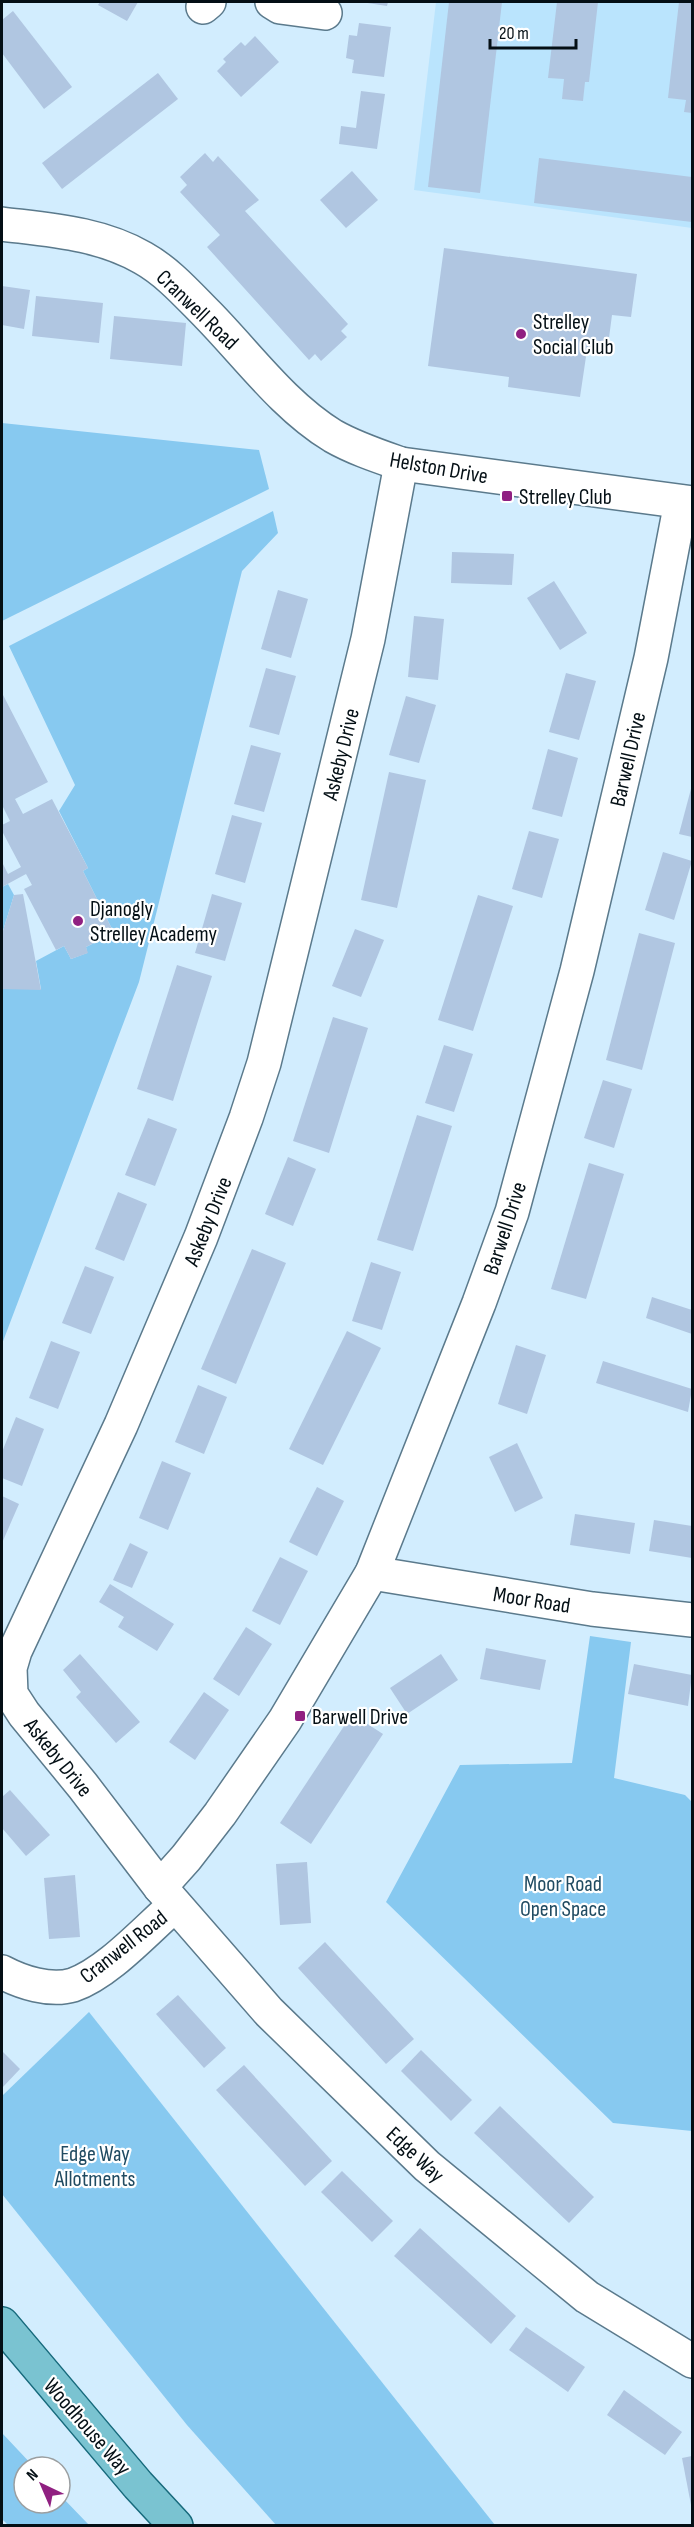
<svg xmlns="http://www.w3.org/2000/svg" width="694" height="2527" font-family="'Sofia Sans Condensed',sans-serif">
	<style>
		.built { fill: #bae4fd }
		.green { fill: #87c9f0 }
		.building { fill: #b0c6e1 }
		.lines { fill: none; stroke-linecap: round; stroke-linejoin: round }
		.minor-casing { stroke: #5b7a8c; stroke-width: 36 }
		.primary-casing { stroke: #176a7c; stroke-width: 36 }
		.minor { stroke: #fff; stroke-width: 33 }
		.primary { stroke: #7ac3d1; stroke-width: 33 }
		.poi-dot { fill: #902081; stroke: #fff; stroke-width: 2 }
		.labels { text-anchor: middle; stroke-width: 4.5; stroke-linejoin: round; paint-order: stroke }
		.street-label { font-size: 22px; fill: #040f15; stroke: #fff }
		.poi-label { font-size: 22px; fill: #040f15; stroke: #fff; text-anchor: start }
		.park-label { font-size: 22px; fill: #204b62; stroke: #fff }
	</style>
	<rect width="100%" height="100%" fill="#d2edfe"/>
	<polygon class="built" points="436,2 692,2 692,228 414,190"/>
	<g class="green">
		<polygon points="2,423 259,450 269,489 2,621"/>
		<polygon points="273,511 278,533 242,571 139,982 2,1344 2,989 41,989 36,961 64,946 71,959 87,953 86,947 114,933 83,871 88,868 59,811 75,785 9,646"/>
		<polygon points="8,884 14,895 2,934 2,887"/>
		<polygon points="590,1636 631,1642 614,1778 685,1795 692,1802 692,2131 613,2123 386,1902 460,1765 572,1763"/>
		<polygon points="89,2012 495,2525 276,2525 187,2425 2,2194 2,2096"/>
		<polygon points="2,2433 34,2467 24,2467 24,2503 60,2503 60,2495 89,2525 8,2525 2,2519"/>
	</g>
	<g class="building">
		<polygon points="100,2 138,2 127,21 98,5"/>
		<polygon points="361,2 388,2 387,6"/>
		<polygon points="449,2 502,2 480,193 428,187"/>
		<polygon points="557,2 598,2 589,82 585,82 583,101 562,99 564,79 548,78"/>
		<polygon points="679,2 692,2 692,113 684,112 686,100 668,98"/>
		<polygon points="13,11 72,87 44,109 2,53 2,20"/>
		<polygon points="359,23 391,27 384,77 352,73 354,60 346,58 349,35 357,36"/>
		<polygon points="255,36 279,62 241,97 217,71 226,62 223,59 241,42 245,46"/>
		<polygon points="158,73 178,99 62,189 42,163"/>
		<polygon points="361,91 385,94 377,149 339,144 341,126 356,128"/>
		<polygon points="205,153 213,162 218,156 259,200 245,211 348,324 341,331 347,337 321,361 315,354 309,360 207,247 220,235 180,192 187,185 180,177"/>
		<polygon points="539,158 692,177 692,222 534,203"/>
		<polygon points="352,171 378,200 346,228 320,200"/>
		<polygon points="444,248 637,274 631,317 612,315 607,353 587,350 580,397 508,387 509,377 428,366"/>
		<polygon points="2,286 30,290 24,329 2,325"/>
		<polygon points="36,296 103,303 99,343 32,336"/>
		<polygon points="114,316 186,323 182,366 110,359"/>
		<polygon points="452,552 514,554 512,585 451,583"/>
		<polygon points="554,581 587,633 560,650 527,598"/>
		<polygon points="278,590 308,599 291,658 261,649"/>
		<polygon points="414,616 444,619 438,680 408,677"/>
		<polygon points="266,668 296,676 279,735 249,727"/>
		<polygon points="566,673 596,681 579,740 549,732"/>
		<polygon points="2,693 48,782 15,799 23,814 52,799 88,868 83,871 114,933 86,947 88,953 71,959 64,946 56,950 24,889 32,885 26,874 2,887 2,862 8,874 21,867 2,831 2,825 10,821 2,805"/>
		<polygon points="406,696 436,705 419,763 389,755"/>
		<polygon points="251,745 281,753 264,812 234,804"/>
		<polygon points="548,749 578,758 562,817 532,809"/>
		<polygon points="389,772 426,780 397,908 361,900"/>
		<polygon points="692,785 692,837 679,834"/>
		<polygon points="232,815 262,823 245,883 215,874"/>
		<polygon points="529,831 559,839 542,898 512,889"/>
		<polygon points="663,852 692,861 674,920 645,910"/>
		<polygon points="23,894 41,990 2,989 2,934 14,895"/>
		<polygon points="212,894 242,903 225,961 195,953"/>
		<polygon points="478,895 513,906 473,1031 438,1020"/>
		<polygon points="355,929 384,940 361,997 332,986"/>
		<polygon points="639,933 675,943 642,1070 606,1060"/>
		<polygon points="177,965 212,976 173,1101 137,1089"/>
		<polygon points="333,1017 368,1028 329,1153 293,1141"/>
		<polygon points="444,1045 473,1054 454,1112 425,1103"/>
		<polygon points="603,1080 632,1089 614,1148 584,1138"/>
		<polygon points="417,1115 452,1126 413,1251 377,1240"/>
		<polygon points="148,1118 177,1129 155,1186 125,1175"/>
		<polygon points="288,1157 316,1169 293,1226 265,1214"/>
		<polygon points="589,1163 624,1174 586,1299 551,1289"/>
		<polygon points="118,1192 147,1204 124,1261 95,1249"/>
		<polygon points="252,1249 286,1263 236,1384 201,1369"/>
		<polygon points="371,1262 401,1272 382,1330 352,1321"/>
		<polygon points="85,1266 114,1277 91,1334 62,1323"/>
		<polygon points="652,1297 692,1310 692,1334 646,1318"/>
		<polygon points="347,1331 381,1348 323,1465 289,1449"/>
		<polygon points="51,1341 80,1352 58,1409 29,1398"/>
		<polygon points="516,1345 546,1355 527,1414 498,1404"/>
		<polygon points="603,1361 692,1389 688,1412 596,1383"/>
		<polygon points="198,1385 227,1397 204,1454 175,1442"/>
		<polygon points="16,1417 44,1429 22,1486 2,1478 2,1452"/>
		<polygon points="517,1443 543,1498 515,1512 489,1457"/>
		<polygon points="162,1461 191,1473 168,1530 139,1518"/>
		<polygon points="317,1487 344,1501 317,1556 289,1542"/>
		<polygon points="2,1496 19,1504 2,1543"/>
		<polygon points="575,1514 635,1523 630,1554 570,1545"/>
		<polygon points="654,1520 692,1526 692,1558 649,1551"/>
		<polygon points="130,1543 148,1552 132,1588 113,1580"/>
		<polygon points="280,1557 308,1571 280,1625 252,1611"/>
		<polygon points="110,1584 174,1624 157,1651 118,1627 124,1617 99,1602"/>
		<polygon points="246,1627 272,1644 239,1696 213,1679"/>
		<polygon points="486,1648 546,1660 540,1690 480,1679"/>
		<polygon points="80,1654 140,1722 116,1743 76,1697 81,1692 63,1670"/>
		<polygon points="441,1654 458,1680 407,1714 390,1688"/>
		<polygon points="634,1664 692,1675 688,1706 628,1694"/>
		<polygon points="204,1692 229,1710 195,1760 169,1742"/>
		<polygon points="352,1714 383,1734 311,1844 280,1823"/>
		<polygon points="10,1790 50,1835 26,1856 2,1828 2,1797"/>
		<polygon points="307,1862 311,1923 280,1925 276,1864"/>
		<polygon points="75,1875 80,1937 49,1939 44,1878"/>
		<polygon points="325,1942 414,2039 386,2064 298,1968"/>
		<polygon points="178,1995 226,2048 204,2068 156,2014"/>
		<polygon points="421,2050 472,2100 451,2121 401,2071"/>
		<polygon points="2,2051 20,2069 2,2088"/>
		<polygon points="244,2065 332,2161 305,2186 216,2090"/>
		<polygon points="500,2106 594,2197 569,2223 474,2133"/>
		<polygon points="342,2171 393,2221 372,2242 321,2192"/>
		<polygon points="420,2228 516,2316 491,2344 394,2256"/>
		<polygon points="526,2327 585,2367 568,2392 509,2350"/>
		<polygon points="624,2390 682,2432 665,2455 607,2415"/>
		<polygon points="692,2456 692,2505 691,2505 682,2458"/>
	</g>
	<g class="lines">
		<g class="minor-casing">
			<g id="minor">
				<polyline points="272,2 280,7 325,13"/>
				<polyline points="203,7 209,2"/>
				<path d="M2,224c48,6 98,9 141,34 25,14 45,37 65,57 40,41 76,91 125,121 21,12 45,20 68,28l291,39"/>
				<polyline points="401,464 368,639 264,1063 246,1118 201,1237 121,1425 15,1651 10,1668 11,1694 24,1714 83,1786 160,1887 269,2012 427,2166 587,2297 692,2361"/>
				<polyline points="372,1573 592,1609 692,1620"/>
				<polyline points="160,1887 186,1858 220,1814 285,1720 372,1573 479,1303 512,1212 577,971 651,658 681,502"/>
				<path d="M2,1972c19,10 48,20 71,13 35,-12 74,-56 102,-80"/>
			</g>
		</g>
		<g class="primary-casing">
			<polyline id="primary" points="2,2324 138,2485 176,2526"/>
		</g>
		<use href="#minor" class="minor"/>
		<use href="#primary" class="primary"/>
	</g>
	<g class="poi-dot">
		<circle cx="521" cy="334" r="6"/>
		<rect x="501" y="490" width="12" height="12" rx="3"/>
		<circle cx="78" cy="921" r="6"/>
		<rect x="294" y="1710" width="12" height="12" rx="3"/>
	</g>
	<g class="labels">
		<g class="street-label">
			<text transform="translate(198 309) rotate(44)" y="8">Cranwell Road</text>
			<text transform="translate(439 467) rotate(10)" y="8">Helston Drive</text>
			<text transform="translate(340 754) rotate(-76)" y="8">Askeby Drive</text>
			<text transform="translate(627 759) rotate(-77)" y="8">Barwell Drive</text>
			<text transform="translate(207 1221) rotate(-68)" y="8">Askeby Drive</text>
			<text transform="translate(504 1228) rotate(-72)" y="8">Barwell Drive</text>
			<text transform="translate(532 1599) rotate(9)" y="8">Moor Road</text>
			<text transform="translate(59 1757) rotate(51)" y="8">Askeby Drive</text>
			<text transform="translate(123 1946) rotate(-38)" y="8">Cranwell Road</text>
			<text transform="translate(416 2154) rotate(43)" y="8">Edge Way</text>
			<text transform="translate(88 2426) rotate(49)" y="8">Woodhouse Way</text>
		</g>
		<g class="poi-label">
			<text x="533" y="329">Strelley<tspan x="533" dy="25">Social Club</tspan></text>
			<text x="519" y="504">Strelley Club</text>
			<text x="90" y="916">Djanogly<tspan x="90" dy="25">Strelley Academy</tspan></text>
			<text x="312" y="1724">Barwell Drive</text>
		</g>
		<g class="park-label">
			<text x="563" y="1891">Moor Road<tspan x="563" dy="25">Open Space</tspan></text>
			<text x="95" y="2161">Edge Way<tspan x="95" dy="25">Allotments</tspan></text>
		</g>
	</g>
	<rect width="694" height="2527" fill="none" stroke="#040f15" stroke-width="6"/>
	<g transform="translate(42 2485) rotate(316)"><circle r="28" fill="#ffffff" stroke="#9b9fa1" stroke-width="1.5"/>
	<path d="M0-4.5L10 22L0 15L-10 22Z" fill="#902081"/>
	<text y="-9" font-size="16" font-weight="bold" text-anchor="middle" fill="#040f15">N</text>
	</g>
	<path d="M490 39v9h86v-9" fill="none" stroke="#040f15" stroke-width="3"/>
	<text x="499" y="39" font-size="18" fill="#040f15" stroke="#ffffff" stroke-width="4.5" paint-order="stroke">20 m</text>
</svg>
